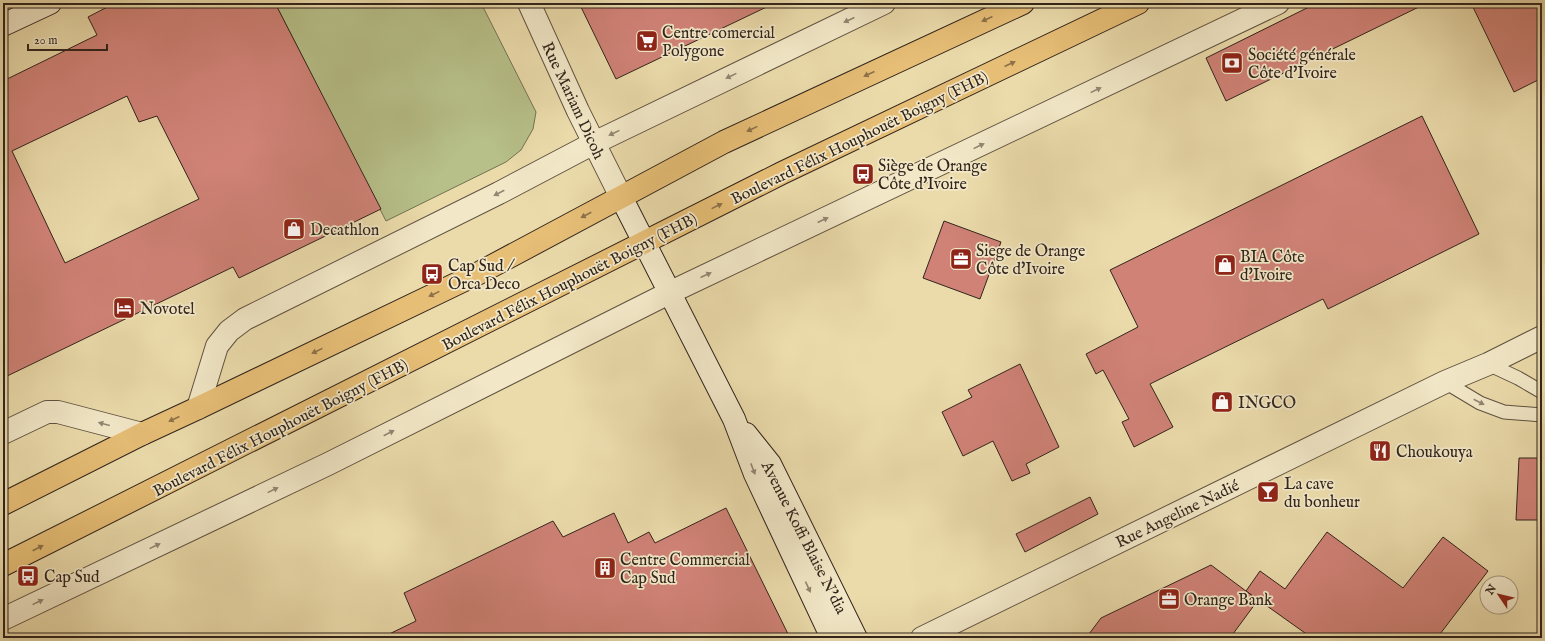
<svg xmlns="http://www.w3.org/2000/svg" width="1545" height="641" font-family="'IM FELL English',serif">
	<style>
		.green { fill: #b7c089; stroke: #747252 }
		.building { fill: #d08277; stroke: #31241c; fill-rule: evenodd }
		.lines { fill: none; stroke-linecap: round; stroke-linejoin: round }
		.lane-casing { stroke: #605240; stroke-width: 15 }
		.street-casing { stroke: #605240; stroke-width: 24 }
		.secondary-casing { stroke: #31241c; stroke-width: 24 }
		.highway-casing { stroke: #31241c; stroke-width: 24 }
		.lane { stroke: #f2e8c8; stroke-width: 13 }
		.street { stroke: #f2e8c8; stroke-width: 22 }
		.secondary { stroke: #f2e8c8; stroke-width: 22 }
		.highway { stroke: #e6be76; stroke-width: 22 }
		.oneway { fill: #8c7149 }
		.oneway2 { fill: #928672 }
		.labels { text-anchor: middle; stroke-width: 3.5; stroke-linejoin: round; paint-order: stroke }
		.poi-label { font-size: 16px; fill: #31241c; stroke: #f2e8c8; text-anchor: start }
		.street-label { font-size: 16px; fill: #31241c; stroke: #f2e8c8 }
	</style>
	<rect width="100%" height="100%" fill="#ebdbab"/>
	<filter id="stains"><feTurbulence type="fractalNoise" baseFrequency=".005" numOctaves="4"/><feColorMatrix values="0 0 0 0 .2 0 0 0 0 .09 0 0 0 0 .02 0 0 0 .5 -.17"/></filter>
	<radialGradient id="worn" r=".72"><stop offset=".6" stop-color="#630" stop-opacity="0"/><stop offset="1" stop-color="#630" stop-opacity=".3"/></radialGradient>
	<polygon class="green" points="275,3 481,3 536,112 533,129 521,150 506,162 386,221"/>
	<g class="building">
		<path d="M115,3h160l106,206 -142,69 -6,-11 -230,111v-297l94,-46 -9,-18zM127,96l12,26 18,-6 42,83 -134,64 -53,-112z"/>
		<polygon points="579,3 775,3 616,79"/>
		<polygon points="1317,3 1427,3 1226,101 1206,58"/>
		<polygon points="1471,3 1542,3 1542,78 1514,92"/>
		<polygon points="1422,116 1479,234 1328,309 1323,299 1150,384 1173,427 1134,447 1122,422 1129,419 1103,370 1096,374 1086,354 1138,327 1110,270"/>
		<polygon points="944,221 1001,242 980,299 923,278"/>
		<polygon points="1020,364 1059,447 1026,464 1030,473 1012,481 993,441 963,456 942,412 972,397 968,390"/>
		<polygon points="1519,458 1542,458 1542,520 1516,520"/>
		<polygon points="1090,497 1098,514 1025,552 1016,534"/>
		<polygon points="726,508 790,638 381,638 416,621 404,593 553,521 563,537 614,513 628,543 649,532 655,543"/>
		<polygon points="1327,532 1403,588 1443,537 1488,571 1437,638 1312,638 1246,591 1260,571 1285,589"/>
		<polygon points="1211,565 1258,600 1230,638 1086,638 1101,618"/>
	</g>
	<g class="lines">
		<g class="lane-casing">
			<g id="lane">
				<polyline points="1488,364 1518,378 1542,392"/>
				<polyline points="1445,382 1480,403 1504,412 1542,415"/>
			</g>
		</g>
		<g class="street-casing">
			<g id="street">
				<polyline points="529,3 578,111 621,197"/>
				<polyline points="198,408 217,346 229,331 245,319 499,193 594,143 884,3"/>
				<polyline points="3,433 47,412 58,412 142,434"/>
				<polyline points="3,619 328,464 671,292 1278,3"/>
				<polyline points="922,638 1445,382 1488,364 1542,337"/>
			</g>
		</g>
		<g class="secondary-casing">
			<g id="secondary">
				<polyline points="3,25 50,3"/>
				<polyline points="621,197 734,419 755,474 832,638"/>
				<polyline points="746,434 770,464 856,638"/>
			</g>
		</g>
		<g class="highway-casing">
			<g id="highway">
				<polyline points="3,504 142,434 198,408 479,273 724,142 1023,3"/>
				<polyline points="3,565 782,173 1138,3"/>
			</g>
		</g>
		<use href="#lane" class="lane"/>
		<use href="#street" class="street"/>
		<use href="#secondary" class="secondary"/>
		<use href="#highway" class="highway"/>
	</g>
	<defs><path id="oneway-solid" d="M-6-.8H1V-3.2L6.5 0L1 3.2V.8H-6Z"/></defs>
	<g class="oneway">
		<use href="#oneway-solid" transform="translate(987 19) rotate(155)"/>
		<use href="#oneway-solid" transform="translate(1010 64) rotate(-25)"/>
		<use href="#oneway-solid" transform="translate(869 74) rotate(155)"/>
		<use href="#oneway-solid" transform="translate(752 129) rotate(154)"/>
		<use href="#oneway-solid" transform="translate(717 206) rotate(-26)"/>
		<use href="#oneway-solid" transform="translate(586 215) rotate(152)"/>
		<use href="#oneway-solid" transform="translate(434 294) rotate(154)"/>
		<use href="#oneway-solid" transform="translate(317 351) rotate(154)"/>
		<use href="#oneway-solid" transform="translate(174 419) rotate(155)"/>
		<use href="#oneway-solid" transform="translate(38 548) rotate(-27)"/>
	</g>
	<g class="oneway2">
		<use href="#oneway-solid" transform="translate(849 20) rotate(155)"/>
		<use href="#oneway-solid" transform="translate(731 76) rotate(154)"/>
		<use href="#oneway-solid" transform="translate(1096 90) rotate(-26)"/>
		<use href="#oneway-solid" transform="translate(614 133) rotate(154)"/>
		<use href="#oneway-solid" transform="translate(979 146) rotate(-26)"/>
		<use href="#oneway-solid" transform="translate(499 193) rotate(153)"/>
		<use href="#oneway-solid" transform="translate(823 220) rotate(-25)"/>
		<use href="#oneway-solid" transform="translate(706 275) rotate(-25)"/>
		<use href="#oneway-solid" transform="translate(1479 402) rotate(27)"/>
		<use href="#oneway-solid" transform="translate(104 424) rotate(-165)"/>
		<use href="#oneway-solid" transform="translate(389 433) rotate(-27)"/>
		<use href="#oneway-solid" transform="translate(753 469) rotate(69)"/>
		<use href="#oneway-solid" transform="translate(273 490) rotate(-26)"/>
		<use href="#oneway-solid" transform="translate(155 546) rotate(-26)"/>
		<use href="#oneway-solid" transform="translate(808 587) rotate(65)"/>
		<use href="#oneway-solid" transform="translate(38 602) rotate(-26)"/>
	</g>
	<defs>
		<g id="supermarket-square" transform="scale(1.15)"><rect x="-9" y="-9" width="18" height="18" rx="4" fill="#8f2418" stroke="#f2e8c8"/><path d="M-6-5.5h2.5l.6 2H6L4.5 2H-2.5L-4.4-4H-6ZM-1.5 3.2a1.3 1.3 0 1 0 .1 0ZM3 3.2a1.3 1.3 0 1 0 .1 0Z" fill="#fff"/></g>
		<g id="bank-square" transform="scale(1.15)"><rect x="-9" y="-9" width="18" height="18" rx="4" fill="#8f2418" stroke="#f2e8c8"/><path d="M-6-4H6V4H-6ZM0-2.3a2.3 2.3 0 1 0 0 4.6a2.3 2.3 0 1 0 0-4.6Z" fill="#fff"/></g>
		<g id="bus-square" transform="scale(1.15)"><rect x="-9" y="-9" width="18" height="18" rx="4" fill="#8f2418" stroke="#f2e8c8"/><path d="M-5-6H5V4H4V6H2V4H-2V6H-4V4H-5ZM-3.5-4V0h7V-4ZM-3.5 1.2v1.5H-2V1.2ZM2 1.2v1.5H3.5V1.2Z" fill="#fff"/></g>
		<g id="shop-square" transform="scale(1.15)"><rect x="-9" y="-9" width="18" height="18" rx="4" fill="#8f2418" stroke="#f2e8c8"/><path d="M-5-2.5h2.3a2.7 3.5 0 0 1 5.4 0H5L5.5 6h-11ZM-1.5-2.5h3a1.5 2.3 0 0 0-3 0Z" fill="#fff"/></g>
		<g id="office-square" transform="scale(1.15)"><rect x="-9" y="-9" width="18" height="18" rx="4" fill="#8f2418" stroke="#f2e8c8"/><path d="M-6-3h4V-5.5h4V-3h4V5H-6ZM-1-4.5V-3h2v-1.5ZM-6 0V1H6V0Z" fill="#fff"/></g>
		<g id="hotel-square" transform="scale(1.15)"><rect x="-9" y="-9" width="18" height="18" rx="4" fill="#8f2418" stroke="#f2e8c8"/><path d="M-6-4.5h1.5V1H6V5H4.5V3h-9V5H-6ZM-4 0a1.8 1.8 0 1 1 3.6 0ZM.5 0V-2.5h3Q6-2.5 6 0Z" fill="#fff"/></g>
		<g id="restaurant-square" transform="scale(1.15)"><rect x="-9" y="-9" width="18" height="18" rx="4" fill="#8f2418" stroke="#f2e8c8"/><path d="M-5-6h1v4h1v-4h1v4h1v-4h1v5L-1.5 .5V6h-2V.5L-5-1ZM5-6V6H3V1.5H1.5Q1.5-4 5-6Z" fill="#fff"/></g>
		<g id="bar-square" transform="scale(1.15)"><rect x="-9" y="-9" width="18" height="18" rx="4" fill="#8f2418" stroke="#f2e8c8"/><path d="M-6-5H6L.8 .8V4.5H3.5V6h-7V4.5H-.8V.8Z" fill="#fff"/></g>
		<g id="building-square" transform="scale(1.15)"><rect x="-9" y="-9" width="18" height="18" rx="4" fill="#8f2418" stroke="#f2e8c8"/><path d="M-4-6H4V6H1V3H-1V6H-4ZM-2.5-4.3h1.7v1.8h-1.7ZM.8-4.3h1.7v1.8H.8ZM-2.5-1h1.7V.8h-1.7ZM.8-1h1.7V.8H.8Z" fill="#fff"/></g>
	</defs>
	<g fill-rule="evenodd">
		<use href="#supermarket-square" x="647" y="41"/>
		<use href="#bank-square" x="1232" y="63"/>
		<use href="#bus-square" x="863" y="174"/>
		<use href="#shop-square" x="294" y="229"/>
		<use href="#office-square" x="961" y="259"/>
		<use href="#shop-square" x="1225" y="265"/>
		<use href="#bus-square" x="432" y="274"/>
		<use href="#hotel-square" x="124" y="308"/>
		<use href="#shop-square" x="1222" y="402"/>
		<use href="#restaurant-square" x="1380" y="451"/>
		<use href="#bar-square" x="1268" y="492"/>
		<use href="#building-square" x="605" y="568"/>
		<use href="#bus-square" x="28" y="576"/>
		<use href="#office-square" x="1169" y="599"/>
	</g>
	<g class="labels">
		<g class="poi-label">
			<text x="662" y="38">Centre comercial<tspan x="662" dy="18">Polygone</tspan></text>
			<text x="1248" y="60">Société générale<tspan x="1248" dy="18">Côte d'Ivoire</tspan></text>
			<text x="878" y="171">Siège de Orange<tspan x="878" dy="18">Côte d'Ivoire</tspan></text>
			<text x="310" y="235">Decathlon</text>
			<text x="976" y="256">Siege de Orange<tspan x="976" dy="18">Côte d'Ivoire</tspan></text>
			<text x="1240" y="262">BIA Côte<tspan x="1240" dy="18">d'Ivoire</tspan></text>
			<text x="448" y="271">Cap Sud /<tspan x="448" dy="18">Orca Deco</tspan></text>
			<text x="140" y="314">Novotel</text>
			<text x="1238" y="408">INGCO</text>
			<text x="1396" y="457">Choukouya</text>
			<text x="1284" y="489">La cave<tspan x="1284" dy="18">du bonheur</tspan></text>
			<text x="620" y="565">Centre Commercial<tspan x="620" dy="18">Cap Sud</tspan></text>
			<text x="44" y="582">Cap Sud</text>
			<text x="1184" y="605">Orange Bank</text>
		</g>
		<g class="street-label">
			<text transform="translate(574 100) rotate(65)" y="6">Rue Mariam Dicoh</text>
			<text transform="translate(859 137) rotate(-26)" y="6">Boulevard Félix Houphouët Boigny (FHB)</text>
			<text transform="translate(569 281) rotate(-27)" y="6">Boulevard Félix Houphouët Boigny (FHB)</text>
			<text transform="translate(280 427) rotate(-27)" y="6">Boulevard Félix Houphouët Boigny (FHB)</text>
			<text transform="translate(1177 513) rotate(-26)" y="6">Rue Angeline Nadié</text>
			<text transform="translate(805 537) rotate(63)" y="6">Avenue Koffi Blaise N'dia</text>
		</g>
	</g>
	<rect width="1545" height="641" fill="none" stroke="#ebdbab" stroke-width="16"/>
	<rect x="4" y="4" width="1537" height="633" fill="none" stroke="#31241c" stroke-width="2"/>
	<rect x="8" y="8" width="1529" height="625" fill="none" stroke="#31241c"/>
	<g transform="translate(1499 595) rotate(305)"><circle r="19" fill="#f2e8c8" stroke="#a59a83"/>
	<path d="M0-3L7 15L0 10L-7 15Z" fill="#8f2418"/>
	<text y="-6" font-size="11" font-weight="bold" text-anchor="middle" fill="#31241c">N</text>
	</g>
	<path d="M28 44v6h79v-6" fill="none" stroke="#31241c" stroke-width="2"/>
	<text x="34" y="44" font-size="12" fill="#31241c" stroke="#f2e8c8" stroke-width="3" paint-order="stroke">20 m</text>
	<rect width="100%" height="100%" filter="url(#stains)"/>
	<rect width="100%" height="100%" fill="url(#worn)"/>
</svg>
